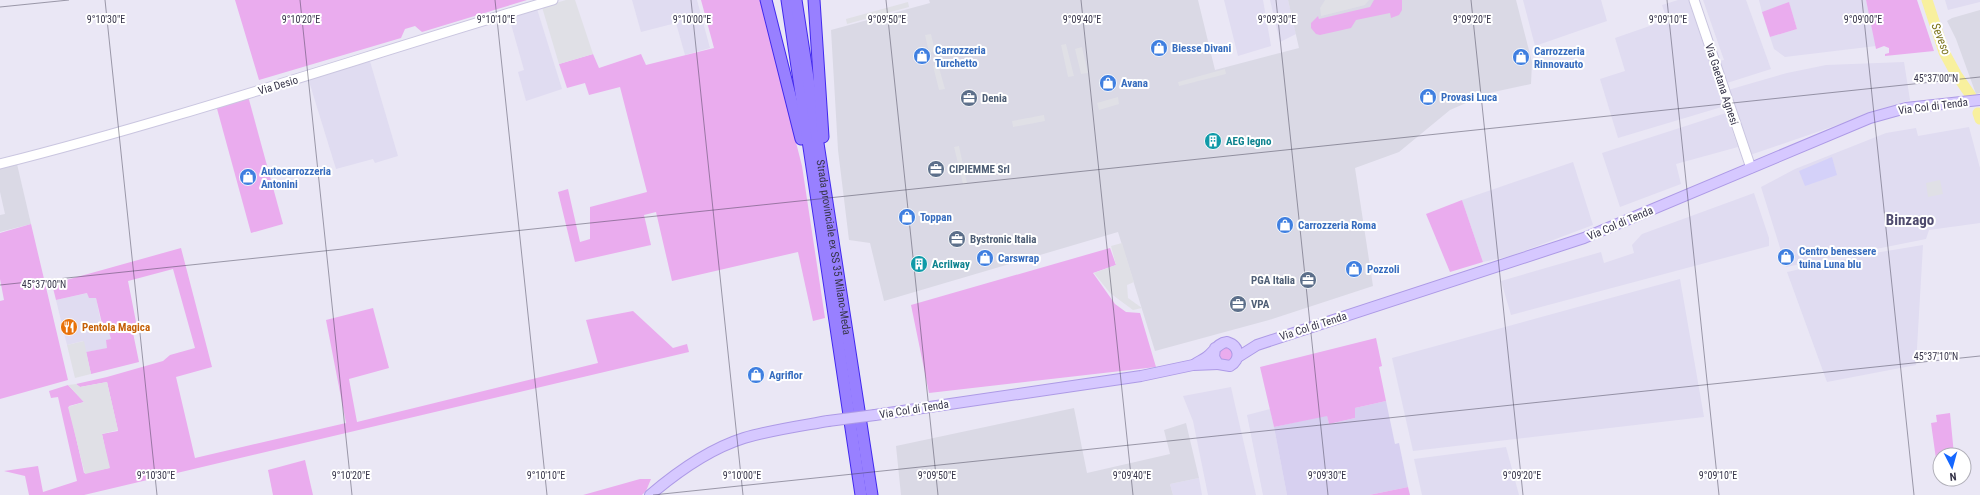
<svg xmlns="http://www.w3.org/2000/svg" width="1980" height="495" font-family="'Roboto Condensed',sans-serif">
	<style>
		.residential { fill: #e0dcf1 }
		.commercial { fill: #d4d1f9 }
		.industrial { fill: #dad9e5 }
		.education { fill: #d7d0f0 }
		.green { fill: #eaacee }
		.parking { fill: #e0e0e6 }
		.lines { fill: none; stroke-linecap: round; stroke-linejoin: round }
		.river { stroke: #f8f09e; stroke-width: 11 }
		.tertiary-casing { stroke: #cac6e0; stroke-width: 11 }
		.secondary-casing { stroke: #ad9ae6; stroke-width: 12 }
		.trunk-casing { stroke: #4229ee; stroke-width: 13 }
		.tertiary { stroke: #fff; stroke-width: 9 }
		.secondary { stroke: #d6c8ff; stroke-width: 10 }
		.trunk { stroke: #9880ff; stroke-width: 11 }
		.secondary-bridge-casing { stroke: #ad9ae6; stroke-width: 12; stroke-linecap: butt }
		.secondary-bridge { stroke: #d6c8ff; stroke-width: 10 }
		.ticks { fill: none; stroke: #37354a; stroke-width: 1; stroke-opacity: 0.45 }
		.labels { text-anchor: middle; stroke-width: 4; stroke-linejoin: round; paint-order: stroke }
		.shop-label { font-size: 11px; font-weight: bold; fill: #366cbe; stroke: #fff; text-anchor: start }
		.street-label { font-size: 11px; fill: #37354a; stroke: #fff }
		.service-label { font-size: 11px; font-weight: bold; fill: #4e5e75; stroke: #fff; text-anchor: start }
		.culture-label { font-size: 11px; font-weight: bold; fill: #0d838f; stroke: #fff; text-anchor: start }
		.food-label { font-size: 11px; font-weight: bold; fill: #c56008; stroke: #fff; text-anchor: start }
		.water-label { font-size: 12px; font-style: italic; fill: #7b731b; stroke: #fff }
		.district-label { font-size: 15px; font-weight: bold; fill: #4f4b6e; stroke: #fff }
		.ticks-label { font-size: 10px; text-anchor: middle; fill: #37354a; stroke: #fff; stroke-width: 4; stroke-linejoin: round; paint-order: stroke }
	</style>
	<rect width="100%" height="100%" fill="#eae7f5"/>
	<g class="residential">
		<polygon points="632,0 697,0 710,48 685,55 676,23 641,32"/>
		<polygon points="1224,0 1263,0 1271,46 1238,56"/>
		<polygon points="1270,0 1288,0 1296,34 1280,42"/>
		<polygon points="1523,0 1601,0 1607,21 1535,46"/>
		<polygon points="1678,0 1690,0 1725,106 1618,138 1600,79 1625,71 1615,38 1667,20 1662,5"/>
		<polygon points="1703,0 1746,0 1771,69 1727,83 1719,61 1724,60"/>
		<polygon points="1759,0 1866,0 1876,46 1785,57 1774,49 1770,37 1797,29 1789,3 1762,12"/>
		<polygon points="1945,0 1980,0 1980,2 1948,10"/>
		<polygon points="537,9 562,89 526,101 518,72 524,70 509,17"/>
		<polygon points="369,58 398,156 375,163 373,159 336,169 308,78"/>
		<polygon points="1904,62 1910,100 1750,155 1728,90 1787,73 1826,65"/>
		<polygon points="1726,113 1738,147 1676,164 1681,184 1620,207 1602,153"/>
		<polygon points="1969,127 1980,168 1980,223 1929,230 1926,239 1786,267 1761,187 1795,169 1886,133 1916,128 1918,136"/>
		<polygon points="1573,162 1593,225 1511,256 1483,262 1462,200"/>
		<polygon points="1754,193 1769,238 1769,246 1511,315 1501,281 1601,252 1604,263 1634,253 1632,245 1642,234"/>
		<polygon points="1923,245 1916,365 1827,382 1787,272 1863,255"/>
		<polygon points="1680,279 1704,417 1413,451 1392,358"/>
		<polygon points="88,293 96,298 103,332 109,331 111,339 108,348 86,352 83,341 67,345 56,300"/>
		<polygon points="1231,387 1235,405 1256,495 1208,495 1193,421 1183,396"/>
		<polygon points="1270,409 1274,427 1287,495 1263,495 1247,415"/>
		<polygon points="1506,447 1519,495 1422,495 1414,459"/>
		<polygon points="1199,478 1202,495 1173,495 1170,484"/>
	</g>
	<polygon class="commercial" points="1832,157 1837,175 1805,186 1799,171"/>
	<g class="industrial">
		<polygon points="929,0 1198,0 1215,70 1299,48 1288,0 1516,0 1532,62 1531,84 1489,93 1450,110 1399,152 1355,168 1373,286 1269,320 1155,351 1118,232 884,301 870,243 849,240 838,150 831,30 930,3"/>
		<polygon points="1980,10 1980,93 1976,94 1956,39 1947,21 1952,18"/>
		<polygon points="17,164 31,224 0,232 0,215 5,214 0,192 0,168"/>
		<polygon points="1074,408 1087,473 1170,454 1164,430 1186,423 1199,478 1170,484 1173,495 901,495 896,446"/>
	</g>
	<polygon class="education" points="1386,401 1395,444 1399,443 1408,487 1369,495 1287,495 1274,427 1327,415 1329,424 1355,418 1355,408"/>
	<g class="green">
		<polygon points="235,0 527,0 422,32 415,26 405,29 401,38 259,80"/>
		<polygon points="701,0 760,0 802,166 825,318 813,321 798,252 672,281 656,212 644,215 651,245 575,262 558,192 568,189 580,242 590,239 590,207 647,192 620,87 589,95 585,83 567,88 559,64 593,54 599,68 641,54 646,65 714,48"/>
		<polygon points="1374,0 1402,0 1402,10 1399,15 1391,18 1390,13 1356,20 1351,28 1320,35 1316,34 1311,28 1311,23 1318,16 1319,19 1370,7"/>
		<polygon points="1866,0 1917,0 1934,51 1885,56 1885,54 1889,53 1889,48 1884,46 1876,49"/>
		<polygon points="1789,2 1797,29 1770,37 1762,12"/>
		<polygon points="248,96 283,224 251,233 216,105"/>
		<polygon points="1462,200 1483,262 1450,272 1426,214"/>
		<polygon points="31,224 68,380 0,399 0,301 4,300 0,279 0,233"/>
		<polygon points="181,248 212,367 176,377 195,458 346,423 326,320 373,308 389,368 349,379 357,422 598,363 586,320 633,311 673,348 687,344 689,352 84,495 29,495 25,476 4,471 38,466 43,492 77,481 58,397 51,398 49,391 68,385 84,402 69,406 84,473 109,468 102,434 118,431 107,382 80,387 76,384 107,377 163,361 170,355 195,348 173,269 128,281 137,327 132,328 139,362 91,374 86,352 107,348 106,340 111,339 109,332 104,332 96,298 89,298 87,293 56,300 52,284"/>
		<polygon points="1110,248 1116,265 1093,273 1115,304 1126,312 1140,313 1156,367 929,393 911,305"/>
		<polygon points="1376,338 1382,366 1379,367 1386,401 1355,408 1355,418 1329,424 1327,416 1274,427 1260,367"/>
		<polygon points="1226,346 1235,352 1230,361 1223,361 1219,357 1219,350"/>
		<polygon points="1950,413 1954,455 1940,455 1940,459 1936,459 1931,423 1937,422 1936,415"/>
		<polygon points="305,460 313,495 273,495 268,470"/>
		<polygon points="640,479 651,479 646,491 642,495 583,495"/>
		<polygon points="1408,487 1410,495 1369,495"/>
	</g>
	<g class="parking">
		<polygon points="566,0 575,0 593,54 559,64 542,7"/>
		<polygon points="1325,0 1369,0 1365,5 1321,16 1320,8"/>
		<polygon points="908,2 909,7 847,24 846,19"/>
		<polygon points="931,34 935,51 929,53 925,35"/>
		<polygon points="1066,44 1074,76 1068,77 1061,45"/>
		<polygon points="1082,47 1088,73 1081,74 1075,49"/>
		<polygon points="938,64 945,89 939,90 933,66"/>
		<polygon points="1225,69 1226,74 1179,86 1178,82"/>
		<polygon points="1118,97 1119,104 1099,110 1097,103"/>
		<polygon points="1044,115 1045,121 1013,127 1012,121"/>
		<polygon points="959,146 967,183 963,184 954,147"/>
		<polygon points="1940,180 1943,194 1928,197 1926,183"/>
		<polygon points="1122,243 1134,282 1127,285 1128,298 1142,308 1133,310 1110,293 1094,273 1116,265 1111,246"/>
		<polygon points="84,341 91,374 75,378 67,345"/>
		<polygon points="107,382 118,430 102,434 110,468 85,474 68,407 84,402 68,385 76,384 80,387"/>
	</g>
	<g class="lines">
		<g class="river">
			<polyline points="1927,0 1944,52 1956,74 1971,96"/>
			<polyline points="1978,113 1980,119"/>
		</g>
		<g class="tertiary-casing">
			<g id="tertiary">
				<polyline points="1694,0 1751,168"/>
				<path d="M0,164c187,-47 369,-110 553,-164"/>
			</g>
		</g>
		<g class="secondary-casing">
			<g id="secondary">
				<polyline points="1238,357 1257,345 1584,238 1870,118 1906,108 1980,100"/>
				<path d="M1195,364c4,-3 10,-5 14,-9 6,-5 9,-12 18,-13 13,4 14,18 3,24l-12,-2 -4,-7 1,-9"/>
				<polyline points="875,415 1141,376 1193,365 1218,364"/>
				<path d="M650,495c27,-23 59,-46 94,-57 27,-8 56,-12 84,-17"/>
			</g>
		</g>
		<g class="trunk-casing">
			<g id="trunk">
				<polyline points="766,0 801,139"/>
				<polyline points="787,0 861,495"/>
				<path id="s1" d="M796,0l76,495"/>
				<polyline points="814,0 823,137"/>
			</g>
		</g>
		<use href="#tertiary" class="tertiary"/>
		<use href="#secondary" class="secondary"/>
		<use href="#trunk" class="trunk"/>
		<g class="secondary-bridge-casing">
			<polyline id="secondary-bridge" points="828,421 875,415"/>
		</g>
		<use href="#secondary-bridge" class="secondary-bridge"/>
	</g>
	<path class="ticks" d="M105,0l52,495M300,0l52,495M495,0l52,495M691,0l52,495M886,0l52,495M1081,0l52,495M1276,0l52,495M1471,0l52,495M1667,0l52,495M1862,0l52,495M0,7l69,-7M0,285l1980,-208M653,495l1327,-139"/>
	<defs>
		<g id="shop-disc" transform="scale(0.9)"><circle r="9.5" fill="#3f7fe0" stroke="#fff"/><path d="M-5-2.5h2.3a2.7 3.5 0 0 1 5.4 0H5L5.5 6h-11ZM-1.5-2.5h3a1.5 2.3 0 0 0-3 0Z" fill="#fff"/></g>
		<g id="office-disc" transform="scale(0.9)"><circle r="9.5" fill="#5c6f8a" stroke="#fff"/><path d="M-6-3h4V-5.5h4V-3h4V5H-6ZM-1-4.5V-3h2v-1.5ZM-6 0V1H6V0Z" fill="#fff"/></g>
		<g id="building-disc" transform="scale(0.9)"><circle r="9.5" fill="#0f9aa8" stroke="#fff"/><path d="M-4-6H4V6H1V3H-1V6H-4ZM-2.5-4.3h1.7v1.8h-1.7ZM.8-4.3h1.7v1.8H.8ZM-2.5-1h1.7V.8h-1.7ZM.8-1h1.7V.8H.8Z" fill="#fff"/></g>
		<g id="restaurant-disc" transform="scale(0.9)"><circle r="9.5" fill="#e8710a" stroke="#fff"/><path d="M-5-6h1v4h1v-4h1v4h1v-4h1v5L-1.5 .5V6h-2V.5L-5-1ZM5-6V6H3V1.5H1.5Q1.5-4 5-6Z" fill="#fff"/></g>
	</defs>
	<g fill-rule="evenodd">
		<use href="#shop-disc" x="1159" y="48"/>
		<use href="#shop-disc" x="922" y="56"/>
		<use href="#shop-disc" x="1521" y="57"/>
		<use href="#shop-disc" x="1108" y="83"/>
		<use href="#shop-disc" x="1428" y="97"/>
		<use href="#office-disc" x="969" y="98"/>
		<use href="#building-disc" x="1213" y="141"/>
		<use href="#office-disc" x="936" y="169"/>
		<use href="#shop-disc" x="248" y="177"/>
		<use href="#shop-disc" x="907" y="217"/>
		<use href="#shop-disc" x="1285" y="225"/>
		<use href="#office-disc" x="957" y="239"/>
		<use href="#shop-disc" x="1786" y="257"/>
		<use href="#shop-disc" x="985" y="258"/>
		<use href="#building-disc" x="919" y="264"/>
		<use href="#shop-disc" x="1354" y="269"/>
		<use href="#office-disc" x="1308" y="280"/>
		<use href="#office-disc" x="1238" y="304"/>
		<use href="#restaurant-disc" x="69" y="327"/>
		<use href="#shop-disc" x="756" y="375"/>
	</g>
	<g class="labels">
		<g class="shop-label">
			<text x="1172" y="52">Biesse Divani</text>
			<text x="935" y="54">Carrozzeria<tspan x="935" dy="13">Turchetto</tspan></text>
			<text x="1534" y="55">Carrozzeria<tspan x="1534" dy="13">Rinnovauto</tspan></text>
			<text x="1121" y="87">Avana</text>
			<text x="1441" y="101">Provasi Luca</text>
			<text x="261" y="175">Autocarrozzeria<tspan x="261" dy="13">Antonini</tspan></text>
			<text x="920" y="221">Toppan</text>
			<text x="1298" y="229">Carrozzeria Roma</text>
			<text x="1799" y="255">Centro benessere<tspan x="1799" dy="13">tuina Luna blu</tspan></text>
			<text x="998" y="262">Carswrap</text>
			<text x="1367" y="273">Pozzoli</text>
			<text x="769" y="379">Agriflor</text>
		</g>
		<g class="street-label">
			<text transform="translate(1722 84) rotate(72)" y="4">Via Gaetana Agnesi</text>
			<text transform="translate(278 85) rotate(-17)" y="4">Via Desio</text>
			<text transform="translate(1933 106) rotate(-7)" y="4">Via Col di Tenda</text>
			<text transform="translate(1620 223) rotate(-23)" y="4">Via Col di Tenda</text>
			<text dy="4" stroke="none"><textPath href="#s1" startOffset="250">Strada provinciale ex SS 35 Milano-Meda</textPath></text>
			<text transform="translate(1313 326) rotate(-18)" y="4">Via Col di Tenda</text>
			<text transform="translate(914 409) rotate(-9)" y="4">Via Col di Tenda</text>
		</g>
		<g class="service-label">
			<text x="982" y="102">Denia</text>
			<text x="949" y="173">CIPIEMME Srl</text>
			<text x="970" y="243">Bystronic Italia</text>
			<text x="1295" y="284" text-anchor="end">PGA Italia</text>
			<text x="1251" y="308">VPA</text>
		</g>
		<g class="culture-label">
			<text x="1226" y="145">AEG legno</text>
			<text x="932" y="268">Acrilway</text>
		</g>
		<g class="food-label">
			<text x="82" y="331">Pentola Magica</text>
		</g>
		<g class="water-label">
			<text transform="translate(1941 39) rotate(69)" y="4">Seveso</text>
		</g>
		<g class="district-label">
			<text x="1910" y="225">Binzago</text>
		</g>
	</g>
	<g class="ticks-label">
		<text x="106" y="23">9°10'30"E</text>
		<text x="301" y="23">9°10'20"E</text>
		<text x="496" y="23">9°10'10"E</text>
		<text x="692" y="23">9°10'00"E</text>
		<text x="887" y="23">9°09'50"E</text>
		<text x="1082" y="23">9°09'40"E</text>
		<text x="1277" y="23">9°09'30"E</text>
		<text x="1472" y="23">9°09'20"E</text>
		<text x="1668" y="23">9°09'10"E</text>
		<text x="1863" y="23">9°09'00"E</text>
		<text x="1936" y="82">45°37'00"N</text>
		<text x="44" y="288">45°37'00"N</text>
		<text x="1936" y="360">45°37'10"N</text>
		<text x="156" y="479">9°10'30"E</text>
		<text x="351" y="479">9°10'20"E</text>
		<text x="546" y="479">9°10'10"E</text>
		<text x="742" y="479">9°10'00"E</text>
		<text x="937" y="479">9°09'50"E</text>
		<text x="1132" y="479">9°09'40"E</text>
		<text x="1327" y="479">9°09'30"E</text>
		<text x="1522" y="479">9°09'20"E</text>
		<text x="1718" y="479">9°09'10"E</text>
	</g>
	<g transform="translate(1952 467) rotate(174)"><circle r="19" fill="#ffffff" stroke="#afaeb7"/>
	<path d="M0-3L7 15L0 10L-7 15Z" fill="#1567ff"/>
	<text y="-6" font-size="11" font-weight="bold" text-anchor="middle" fill="#37354a">N</text>
	</g>
</svg>
